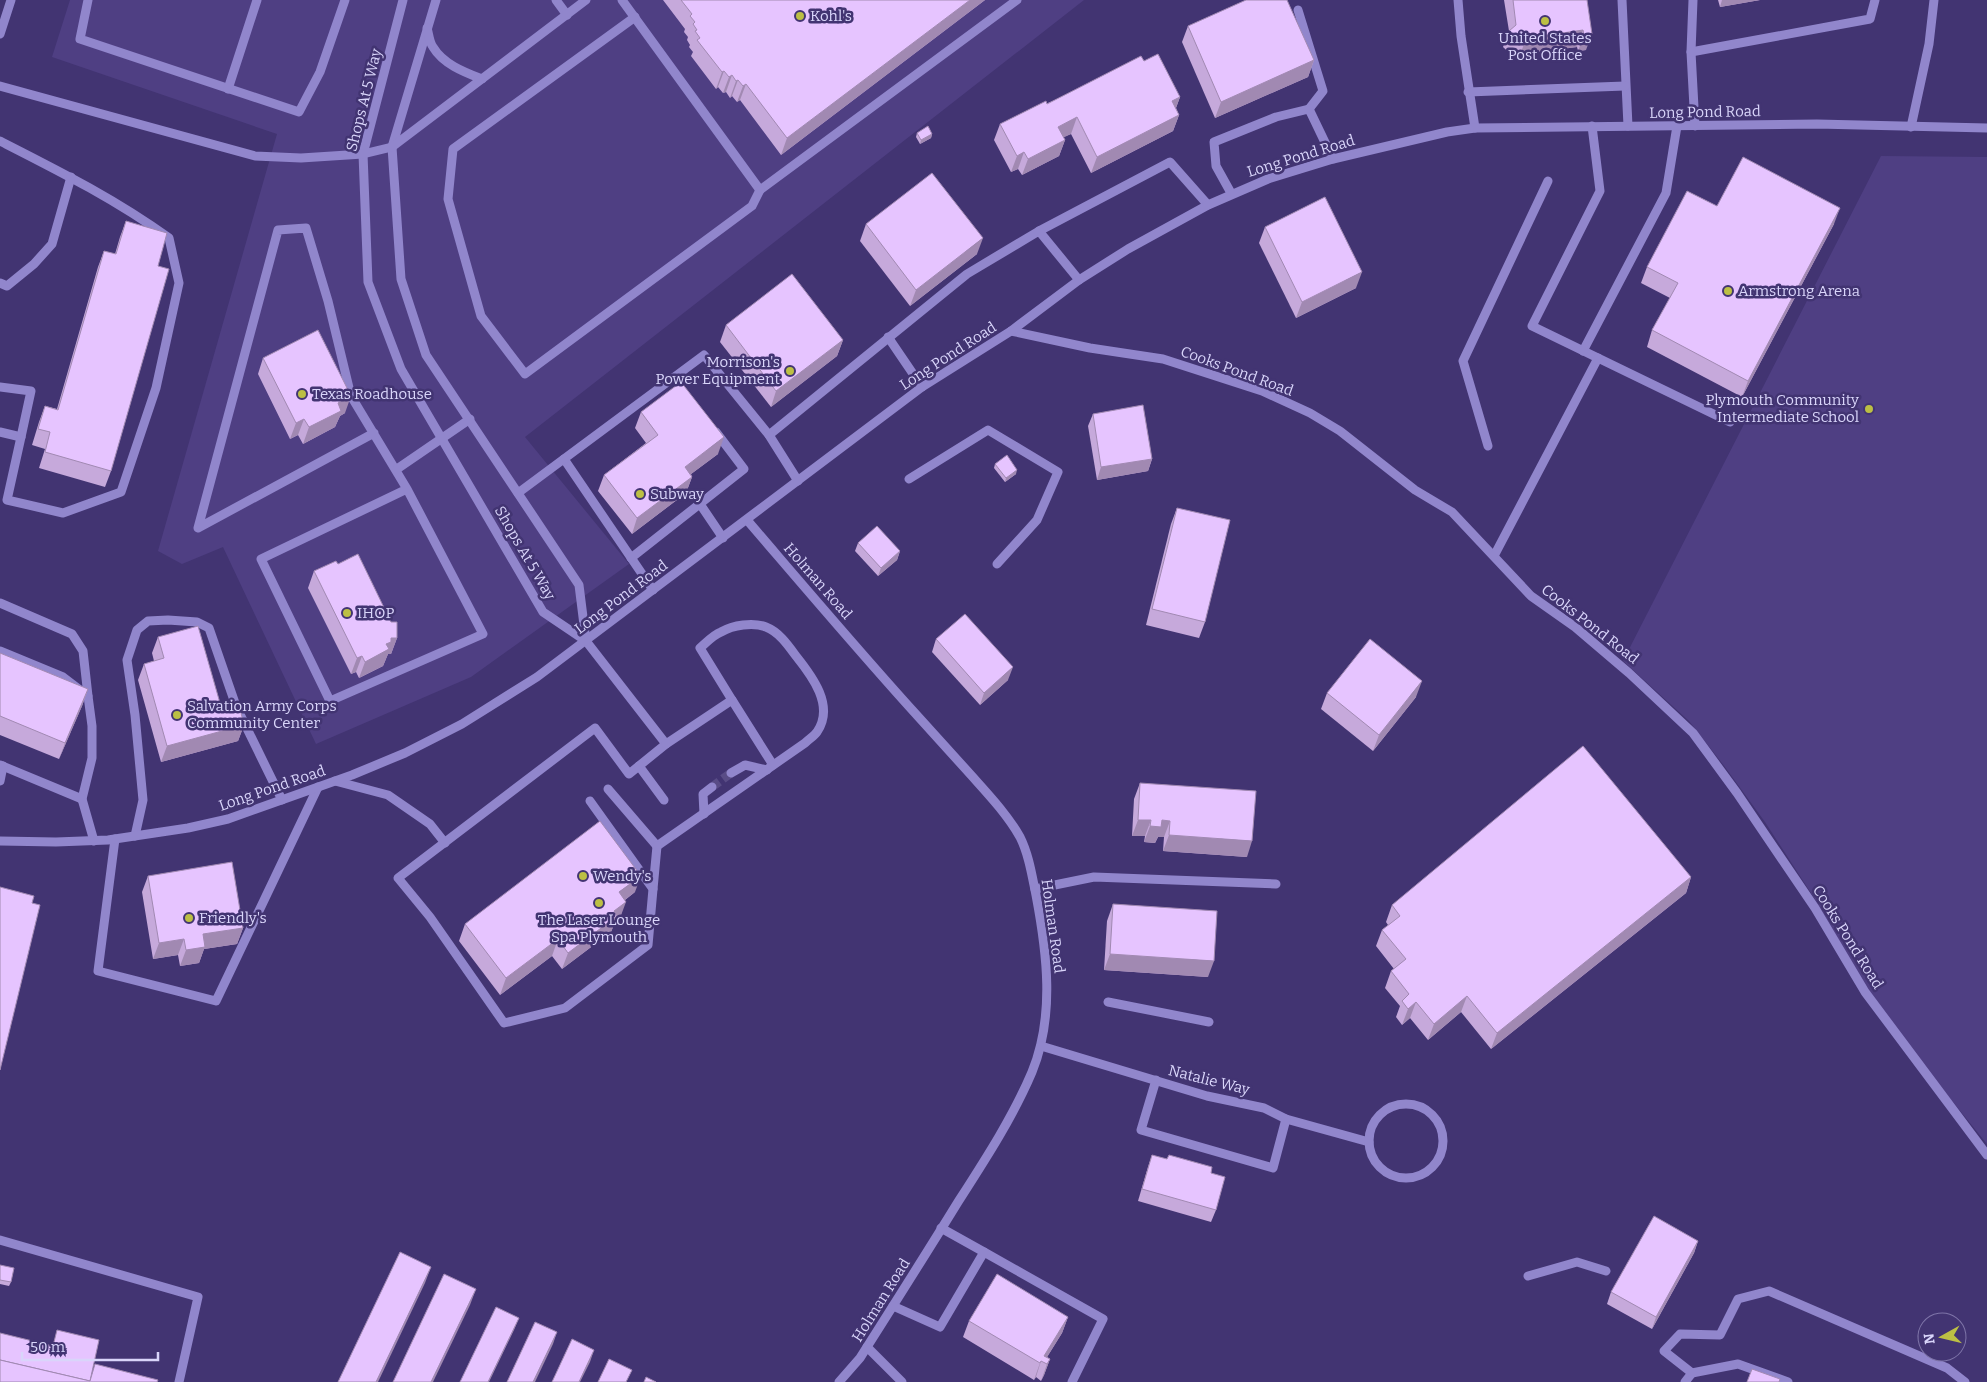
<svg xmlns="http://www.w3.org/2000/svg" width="1987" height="1382" font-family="Bitter,serif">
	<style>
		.built { fill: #4f3f83 }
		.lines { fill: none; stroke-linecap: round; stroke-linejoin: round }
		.minor-tunnel { stroke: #594c86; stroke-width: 9; stroke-dasharray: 9 4.5; stroke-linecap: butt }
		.minor { stroke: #9186cc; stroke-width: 9 }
		.wall { fill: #c6a9db }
		.shaded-wall { fill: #a189b2 }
		.building { fill: #e6c4ff; stroke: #a189b2 }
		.poi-dot { fill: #bcbf44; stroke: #423472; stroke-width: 2 }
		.labels { text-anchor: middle; stroke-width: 5; stroke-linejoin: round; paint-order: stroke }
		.poi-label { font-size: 15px; fill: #d9d5fa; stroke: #423472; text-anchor: start }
		.street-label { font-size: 15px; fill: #d9d5fa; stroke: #423472 }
	</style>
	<rect width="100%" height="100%" fill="#423472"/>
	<g class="built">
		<polygon points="70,0 1084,0 525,437 629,564 471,677 316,744 223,547 182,564 158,551 277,134 52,57"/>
		<polygon points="1881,156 1987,157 1987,1144 1927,1070 1863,982 1818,904 1765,822 1725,767 1689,721 1623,661"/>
	</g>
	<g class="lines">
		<polyline class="minor-tunnel" points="712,787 731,773"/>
		<g class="minor">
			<polyline points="88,0 80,39 299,112 320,72 345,0"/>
			<polyline points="403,0 363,154 368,282 401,369 543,612 586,641 666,744 629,774 595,728 398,878 430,917 504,1023 565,1008 648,945 653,889 590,801"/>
			<polyline points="436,0 392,147 401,279 426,355 579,585 586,641"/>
			<polyline points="556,0 567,15"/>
			<polyline points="622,0 760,190 1017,0"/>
			<polyline points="1458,0 1461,36 1475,128"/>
			<polyline points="1622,0 1628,126"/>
			<polyline points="1693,0 1691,52 1695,126"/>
			<polyline points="1298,10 1323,91 1309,109"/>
			<polyline points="635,17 453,149 448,199 481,316 525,374 752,206 760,190"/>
			<path d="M427,28c2,6 2,14 6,19 10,17 31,25 49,32"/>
			<polyline points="0,34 11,0"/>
			<polyline points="1691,52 1870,19 1875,0"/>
			<polyline points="0,86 255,156 301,158 363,154 392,147 586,0"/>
			<polyline points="228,89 257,0"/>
			<polyline points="1468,92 1625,86"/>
			<polyline points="1592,126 1600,191 1532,326 1730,422"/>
			<polyline points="1911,127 1929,44 1934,0"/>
			<path d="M0,141c59,30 115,58 169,97l10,45 -23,105 -35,104 -58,21 -56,-13 14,-63 -21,-5"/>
			<polyline points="1231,193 1216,166 1214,142 1276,117 1309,109 1333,159"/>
			<polyline points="1039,231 1170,162 1208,205"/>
			<polyline points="0,283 7,286 34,264 52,244 71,177"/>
			<polyline points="1011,331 1090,348 1163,359 1262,391 1310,413 1340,431 1415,490 1452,512 1531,596 1575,627 1629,673 1693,733 1737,793 1815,908 1865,992 1987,1155"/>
			<polyline points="888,337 922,387"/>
			<polyline points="1583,351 1666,193 1677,126"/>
			<polyline points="0,387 31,391 21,437"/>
			<polyline points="374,433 198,528 278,230 306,228 328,301 351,396 407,489 483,634 330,701 261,559 407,489"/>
			<polyline points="769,435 967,274 1039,231 1079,280"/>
			<polyline points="1488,446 1463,361 1548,181"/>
			<polyline points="564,459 653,590"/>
			<polyline points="397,469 470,419"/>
			<polyline points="909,479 988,430 1058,472 1037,520 997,564"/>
			<polyline points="518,493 704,355 769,435 798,481"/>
			<polyline points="700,504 723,538"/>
			<path d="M747,520c55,64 110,129 167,192 19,21 38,42 57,63 17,19 36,39 49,62 9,18 12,39 16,58 11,58 19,121 -4,177 -19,45 -47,88 -74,130 -32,52 -65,104 -98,156l-21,24"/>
			<polyline points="1494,556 1598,358"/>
			<polyline points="631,558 744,469 716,432"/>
			<polyline points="0,603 72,634 83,651 88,696"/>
			<polyline points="0,651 63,677 88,696 92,726 92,758 82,799 94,841"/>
			<polyline points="732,700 773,765"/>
			<polyline points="0,765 82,799"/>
			<polyline points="639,766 664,800"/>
			<polyline points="731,773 745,765 767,770"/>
			<polyline points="0,781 3,766"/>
			<polyline points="335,781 388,795 430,824 445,843"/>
			<path d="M608,789l49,57 148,-103c4,-4 9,-7 12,-11 18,-26 -5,-56 -21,-76 -8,-11 -17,-24 -30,-29 -13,-5 -33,-2 -45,5 -8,3 -15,11 -21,16l32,52 -66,44"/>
			<polyline points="704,814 703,794 712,787"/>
			<polyline points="135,836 143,800 135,715 127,660 137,630 148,621 168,620 197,622 209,628 236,706 282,800"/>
			<polyline points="115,839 98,971 216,1001 318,787"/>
			<polyline points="0,841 56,842 108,840 188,828 228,819 352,775 405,753 462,724 537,677 922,387 1011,331 1079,280 1128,249 1208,205 1268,179 1333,159 1447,132 1475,128 1817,124 1987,128"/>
			<polyline points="653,889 657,846"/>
			<polyline points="1035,889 1094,877 1276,884"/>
			<polyline points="1108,1002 1209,1022"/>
			<polyline points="1041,1046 1207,1096 1264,1108 1286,1119 1369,1142"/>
			<polyline points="1156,1080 1141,1130 1273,1168 1286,1119"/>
			<circle cx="1406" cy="1141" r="37"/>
			<polyline points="0,1240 198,1297 179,1382"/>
			<polyline points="984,1252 1103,1319 1072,1382"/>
			<polyline points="1528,1276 1577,1262 1606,1271"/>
			<polyline points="893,1306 940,1327 984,1252 941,1228"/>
			<polyline points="867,1347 902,1382"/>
			<polyline points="1685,1382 1692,1373"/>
			<polyline points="1788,1382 1738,1364 1692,1373 1664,1351 1680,1334 1720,1335 1738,1299 1769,1291 1947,1368 1965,1382"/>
		</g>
	</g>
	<g class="wall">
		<polygon points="663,0 985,0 781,155 740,100 737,102 732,96 730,98 726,92 723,93 718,87 716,89 691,56 693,52 689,47 690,45 687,40 688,37 684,32 685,29"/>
		<polygon points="1504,0 1587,0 1586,50 1578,51 1577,47 1530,53 1529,57 1518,61 1503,47 1509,31"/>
		<polygon points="1718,0 1760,0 1720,7"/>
		<polygon points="1188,26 1314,60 1308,77 1215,118 1182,42"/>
		<polygon points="1144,61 1180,97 1176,108 1179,115 1173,131 1091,173 1071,134 1063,137 1065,140 1059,156 1022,175 1018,169 1011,172 994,140 1000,124"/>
		<polygon points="917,133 932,134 931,138 920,144 916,137"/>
		<polygon points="1717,206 1834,224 1742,397 1647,347 1652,330 1670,298 1641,283 1647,267"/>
		<polygon points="126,221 158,266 111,471 105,487 39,468 45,449 32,445 39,422 45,406 57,409 98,267 104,251 115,254 120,237"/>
		<polygon points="866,224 977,254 910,306 860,241"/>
		<polygon points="1265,227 1356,288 1296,318 1259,243"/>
		<polygon points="726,325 843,340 837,356 771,407 720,342"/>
		<polygon points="263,358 345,413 340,416 335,427 303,444 298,435 290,439 258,374"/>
		<polygon points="641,412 718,454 691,474 692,477 686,493 632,534 598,491 604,475 646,443 635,428"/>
		<polygon points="1093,414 1152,459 1148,471 1097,480 1088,426"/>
		<polygon points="995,464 1016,474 1005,482 994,468"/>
		<polygon points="1177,508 1205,622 1199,638 1146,625 1171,524"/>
		<polygon points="858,543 900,551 897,560 878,576 855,551"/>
		<polygon points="338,564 397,638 391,654 388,654 383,666 359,678 356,672 351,674 308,588 314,571"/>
		<polygon points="158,637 222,710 244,725 238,741 161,762 138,680 144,664 154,661 152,653"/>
		<polygon points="936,639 1008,680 980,705 932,652"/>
		<polygon points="0,653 88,689 82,706 59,759 0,735"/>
		<polygon points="1327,693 1416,697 1373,751 1321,709"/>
		<polygon points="1140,783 1247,857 1163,851 1164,837 1158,837 1155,843 1144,842 1145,836 1132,836 1134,799"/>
		<polygon points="148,876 243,928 237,944 204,949 199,963 180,966 178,955 153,959 142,892"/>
		<polygon points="1691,877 1686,893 1491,1049 1461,1012 1428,1040 1410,1018 1402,1025 1396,1017 1400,1006 1385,988 1391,971 1394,969 1376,946 1382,930 1388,925 1386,922 1392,905"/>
		<polygon points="635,892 625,900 620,918 615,922 611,932 562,969 552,956 500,995 459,941 465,924"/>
		<polygon points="1113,904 1208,977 1104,970 1107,921"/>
		<polygon points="1152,1155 1211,1173 1216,1210 1211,1222 1138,1201 1148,1167"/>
		<polygon points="1698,1241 1694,1253 1652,1329 1607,1304 1611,1292"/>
		<polygon points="0,1265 11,1282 9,1286 0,1284"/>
		<polygon points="1068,1317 1062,1333 1047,1357 1050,1359 1044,1375 1041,1381 1036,1377 1034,1380 963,1337 969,1321"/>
	</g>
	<g class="shaded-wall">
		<polygon points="970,0 985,0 781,155 787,138"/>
		<polygon points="1722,0 1760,0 1720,7"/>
		<polygon points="1583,30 1577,47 1530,53 1529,57 1518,61 1524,44 1535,37"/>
		<polygon points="1592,34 1586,50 1578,51 1584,35"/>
		<polygon points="1314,60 1308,77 1215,118 1221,102"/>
		<polygon points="724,71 718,87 716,89 722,72"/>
		<polygon points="732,75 726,92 723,93 729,77"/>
		<polygon points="738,80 732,96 730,98 736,81"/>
		<polygon points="746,84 740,100 737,102 743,86"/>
		<polygon points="1180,97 1174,113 1172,101"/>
		<polygon points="1179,115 1173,131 1091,173 1097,157"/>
		<polygon points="1077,117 1071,134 1052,143 1058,127"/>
		<polygon points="932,134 931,138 920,144 921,140"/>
		<polygon points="1065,140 1059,156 1022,175 1028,159"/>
		<polygon points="1024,152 1018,169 1011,172 1017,156"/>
		<polygon points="1840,208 1834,224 1742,397 1748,381"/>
		<polygon points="983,238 977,254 910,306 916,290"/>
		<polygon points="1362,272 1356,288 1296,318 1302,302"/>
		<polygon points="843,340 837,356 771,407 776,391"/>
		<polygon points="351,396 345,413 340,416 335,427 303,444 309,427 338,403"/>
		<polygon points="304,419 298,435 290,439 296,423"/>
		<polygon points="724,437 718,454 679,483 685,467"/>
		<polygon points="1152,459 1148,471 1097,480 1101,467"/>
		<polygon points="1017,470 1016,474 1005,482 1006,478"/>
		<polygon points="692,477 686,493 632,534 637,518"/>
		<polygon points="900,551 897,560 878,576 881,568"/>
		<polygon points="391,638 397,638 391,654 388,654 383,666 359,678 365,662"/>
		<polygon points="362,656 356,672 351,674 357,658"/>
		<polygon points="1013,667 1008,680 980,705 984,693"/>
		<polygon points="1422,681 1416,697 1373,751 1379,735"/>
		<polygon points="88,689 82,706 59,759 65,743"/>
		<polygon points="244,725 238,741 161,762 167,746"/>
		<polygon points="1138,820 1151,820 1145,836 1132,836"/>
		<polygon points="1162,820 1170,821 1164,837 1158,837 1155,843 1144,842 1150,826"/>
		<polygon points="1169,835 1252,841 1247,857 1163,851"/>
		<polygon points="641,876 635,892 613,909 619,892"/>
		<polygon points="1691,877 1686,893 1491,1049 1497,1033"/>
		<polygon points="626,902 620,918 615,922 611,932 562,969 568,953 614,911"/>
		<polygon points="243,928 237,944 204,949 199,963 180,966 186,950 203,934"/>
		<polygon points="184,939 178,955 153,959 159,943"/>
		<polygon points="558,939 552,956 500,995 506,978"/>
		<polygon points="1110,954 1214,961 1208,977 1104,970"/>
		<polygon points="1467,996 1461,1012 1428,1040 1434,1024"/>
		<polygon points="1416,1002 1410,1018 1402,1025 1408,1009"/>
		<polygon points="1698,1241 1694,1253 1652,1329 1656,1317"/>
		<polygon points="431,1267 425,1283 378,1382 376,1382"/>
		<polygon points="476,1289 470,1305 433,1382 431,1382"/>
		<polygon points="1068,1317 1062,1333 1044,1362 1044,1356"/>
		<polygon points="519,1318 514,1330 489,1382 488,1382"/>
		<polygon points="557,1332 553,1344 535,1382 533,1382"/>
		<polygon points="594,1350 590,1362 580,1382 579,1382"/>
		<polygon points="1050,1359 1044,1375 1041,1381 1047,1364"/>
		<polygon points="1041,1361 1036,1377 1034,1380 1040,1363"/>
	</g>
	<g class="building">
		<polygon points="681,0 970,0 787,138 746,84 743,86 738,80 736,81 732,75 729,77 724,71 722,72 697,40 700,38 695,31 697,30 693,24 695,22 690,16 692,14"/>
		<polygon points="1246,0 1287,0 1314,60 1221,102 1188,26"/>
		<polygon points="1513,0 1587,0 1592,34 1584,35 1583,30 1535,37 1535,41 1524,44 1509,31 1516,25"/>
		<polygon points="1158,54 1180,97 1172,101 1179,115 1097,157 1077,117 1058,127 1065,140 1028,159 1024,152 1017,156 1000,124 1046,101 1047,104 1141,56 1144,61"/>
		<polygon points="928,126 932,134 921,140 917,133"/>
		<polygon points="1743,157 1840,208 1748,381 1652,330 1678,283 1647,267 1687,191 1717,206"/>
		<polygon points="932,173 983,238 916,290 866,224"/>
		<polygon points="1325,197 1362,272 1302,302 1265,227"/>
		<polygon points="126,221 167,233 158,266 169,269 111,471 45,452 50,432 38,429 45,406 58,410 104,251 116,254"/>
		<polygon points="792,274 843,340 776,391 726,325"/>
		<polygon points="318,330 351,396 338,403 341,411 309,427 304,419 296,423 263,358"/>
		<polygon points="681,382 724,437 685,467 692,477 637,518 604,475 658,435 641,412"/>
		<polygon points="1143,405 1152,459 1101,467 1093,414"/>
		<polygon points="1007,455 1017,470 1006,478 995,464"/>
		<polygon points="1177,508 1230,520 1205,622 1152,609"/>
		<polygon points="877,526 900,551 881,568 858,543"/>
		<polygon points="358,554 391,622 397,622 397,638 391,638 391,642 386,644 389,649 365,662 362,656 357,658 314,571 336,561 338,564"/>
		<polygon points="965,614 1013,667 984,693 936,639"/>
		<polygon points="198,626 222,710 239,705 244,725 167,746 144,664 164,658 158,637"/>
		<polygon points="1370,639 1422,681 1379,735 1327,693"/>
		<polygon points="0,653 88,689 65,743 0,716"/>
		<polygon points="1583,746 1691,877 1497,1033 1467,996 1434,1024 1416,1002 1408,1009 1402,1001 1409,994 1391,971 1406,959 1382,930 1400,916 1392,905"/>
		<polygon points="1140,783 1256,791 1252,841 1169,835 1170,821 1162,820 1161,827 1150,826 1151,820 1138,820"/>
		<polygon points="600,821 641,876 619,892 626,902 614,911 617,916 568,953 558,939 506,978 465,924"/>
		<polygon points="232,862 243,928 203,934 205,947 186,950 184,939 159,943 148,876"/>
		<polygon points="0,887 34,896 32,903 40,905 0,1070"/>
		<polygon points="1113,904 1217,911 1214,961 1110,954"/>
		<polygon points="1152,1155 1167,1159 1169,1155 1212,1167 1211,1173 1225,1177 1216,1210 1142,1189"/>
		<polygon points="1654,1216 1698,1241 1656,1317 1611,1292"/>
		<polygon points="400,1252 431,1267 376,1382 338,1382"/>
		<polygon points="0,1265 14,1268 11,1282 0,1280"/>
		<polygon points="444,1274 476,1289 431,1382 393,1382"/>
		<polygon points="997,1274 1068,1317 1044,1356 1050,1359 1047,1364 1041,1361 1040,1363 969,1321"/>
		<polygon points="496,1307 519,1318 488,1382 460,1382"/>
		<polygon points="535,1322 557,1332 533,1382 507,1382"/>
		<polygon points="57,1330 99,1340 90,1381 0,1360 0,1333 53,1346"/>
		<polygon points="572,1339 594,1350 579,1382 552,1382"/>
		<polygon points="609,1359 632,1370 626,1382 598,1382"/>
		<polygon points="0,1360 90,1381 95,1364 158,1380 157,1382 0,1382"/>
		<polygon points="1752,1369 1780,1379 1779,1382 1747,1382"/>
		<polygon points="646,1377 656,1382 644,1382"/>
	</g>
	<g class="poi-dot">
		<circle cx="800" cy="16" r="5"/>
		<circle cx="1545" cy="21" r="5"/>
		<circle cx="1728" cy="291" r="5"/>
		<circle cx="790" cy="371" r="5"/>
		<circle cx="302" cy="394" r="5"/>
		<circle cx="1869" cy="409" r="5"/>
		<circle cx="640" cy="494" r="5"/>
		<circle cx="347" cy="613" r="5"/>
		<circle cx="177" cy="715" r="5"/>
		<circle cx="583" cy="876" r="5"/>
		<circle cx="599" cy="903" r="5"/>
		<circle cx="189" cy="918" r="5"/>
	</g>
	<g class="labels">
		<g class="poi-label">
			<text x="810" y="21">Kohl's</text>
			<text x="1545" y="43" text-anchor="middle">United States<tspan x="1545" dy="17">Post Office</tspan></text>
			<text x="1738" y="296">Armstrong Arena</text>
			<text x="780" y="367" text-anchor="end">Morrison's<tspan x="780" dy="17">Power Equipment</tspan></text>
			<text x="312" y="399">Texas Roadhouse</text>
			<text x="1859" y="405" text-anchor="end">Plymouth Community<tspan x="1859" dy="17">Intermediate School</tspan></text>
			<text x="650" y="499">Subway</text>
			<text x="357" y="618">IHOP</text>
			<text x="187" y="711">Salvation Army Corps<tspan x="187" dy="17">Community Center</tspan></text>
			<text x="593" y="881">Wendy's</text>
			<text x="199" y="923">Friendly's</text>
			<text x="599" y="925" text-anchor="middle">The Laser Lounge<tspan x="599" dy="17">Spa Plymouth</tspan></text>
		</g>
		<g class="street-label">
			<text transform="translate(364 100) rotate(-76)" y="5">Shops At 5 Way</text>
			<text transform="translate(1705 112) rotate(-1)" y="5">Long Pond Road</text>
			<text transform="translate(1301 156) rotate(-17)" y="5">Long Pond Road</text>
			<text transform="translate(948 356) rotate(-33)" y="5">Long Pond Road</text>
			<text transform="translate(1237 371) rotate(20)" y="5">Cooks Pond Road</text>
			<text transform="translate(525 553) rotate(60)" y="5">Shops At 5 Way</text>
			<text transform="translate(818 581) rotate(49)" y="5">Holman Road</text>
			<text transform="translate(621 597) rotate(-37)" y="5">Long Pond Road</text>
			<text transform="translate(1590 624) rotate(38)" y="5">Cooks Pond Road</text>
			<text transform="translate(272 788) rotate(-19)" y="5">Long Pond Road</text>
			<text transform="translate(1053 926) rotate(82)" y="5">Holman Road</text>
			<text transform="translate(1848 937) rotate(58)" y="5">Cooks Pond Road</text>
			<text transform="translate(1209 1080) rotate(14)" y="5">Natalie Way</text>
			<text transform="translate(881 1300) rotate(-58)" y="5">Holman Road</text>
		</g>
	</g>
	<g transform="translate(1942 1337) rotate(262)"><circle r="24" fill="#423472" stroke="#7e74a8"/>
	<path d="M0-4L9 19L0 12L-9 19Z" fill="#bcbf44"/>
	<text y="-8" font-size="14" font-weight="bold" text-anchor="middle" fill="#d9d5fa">N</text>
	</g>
	<path d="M22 1352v8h136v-8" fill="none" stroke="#d9d5fa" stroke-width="2.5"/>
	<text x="30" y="1352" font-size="15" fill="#d9d5fa" stroke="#423472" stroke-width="4" paint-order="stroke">50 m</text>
</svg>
